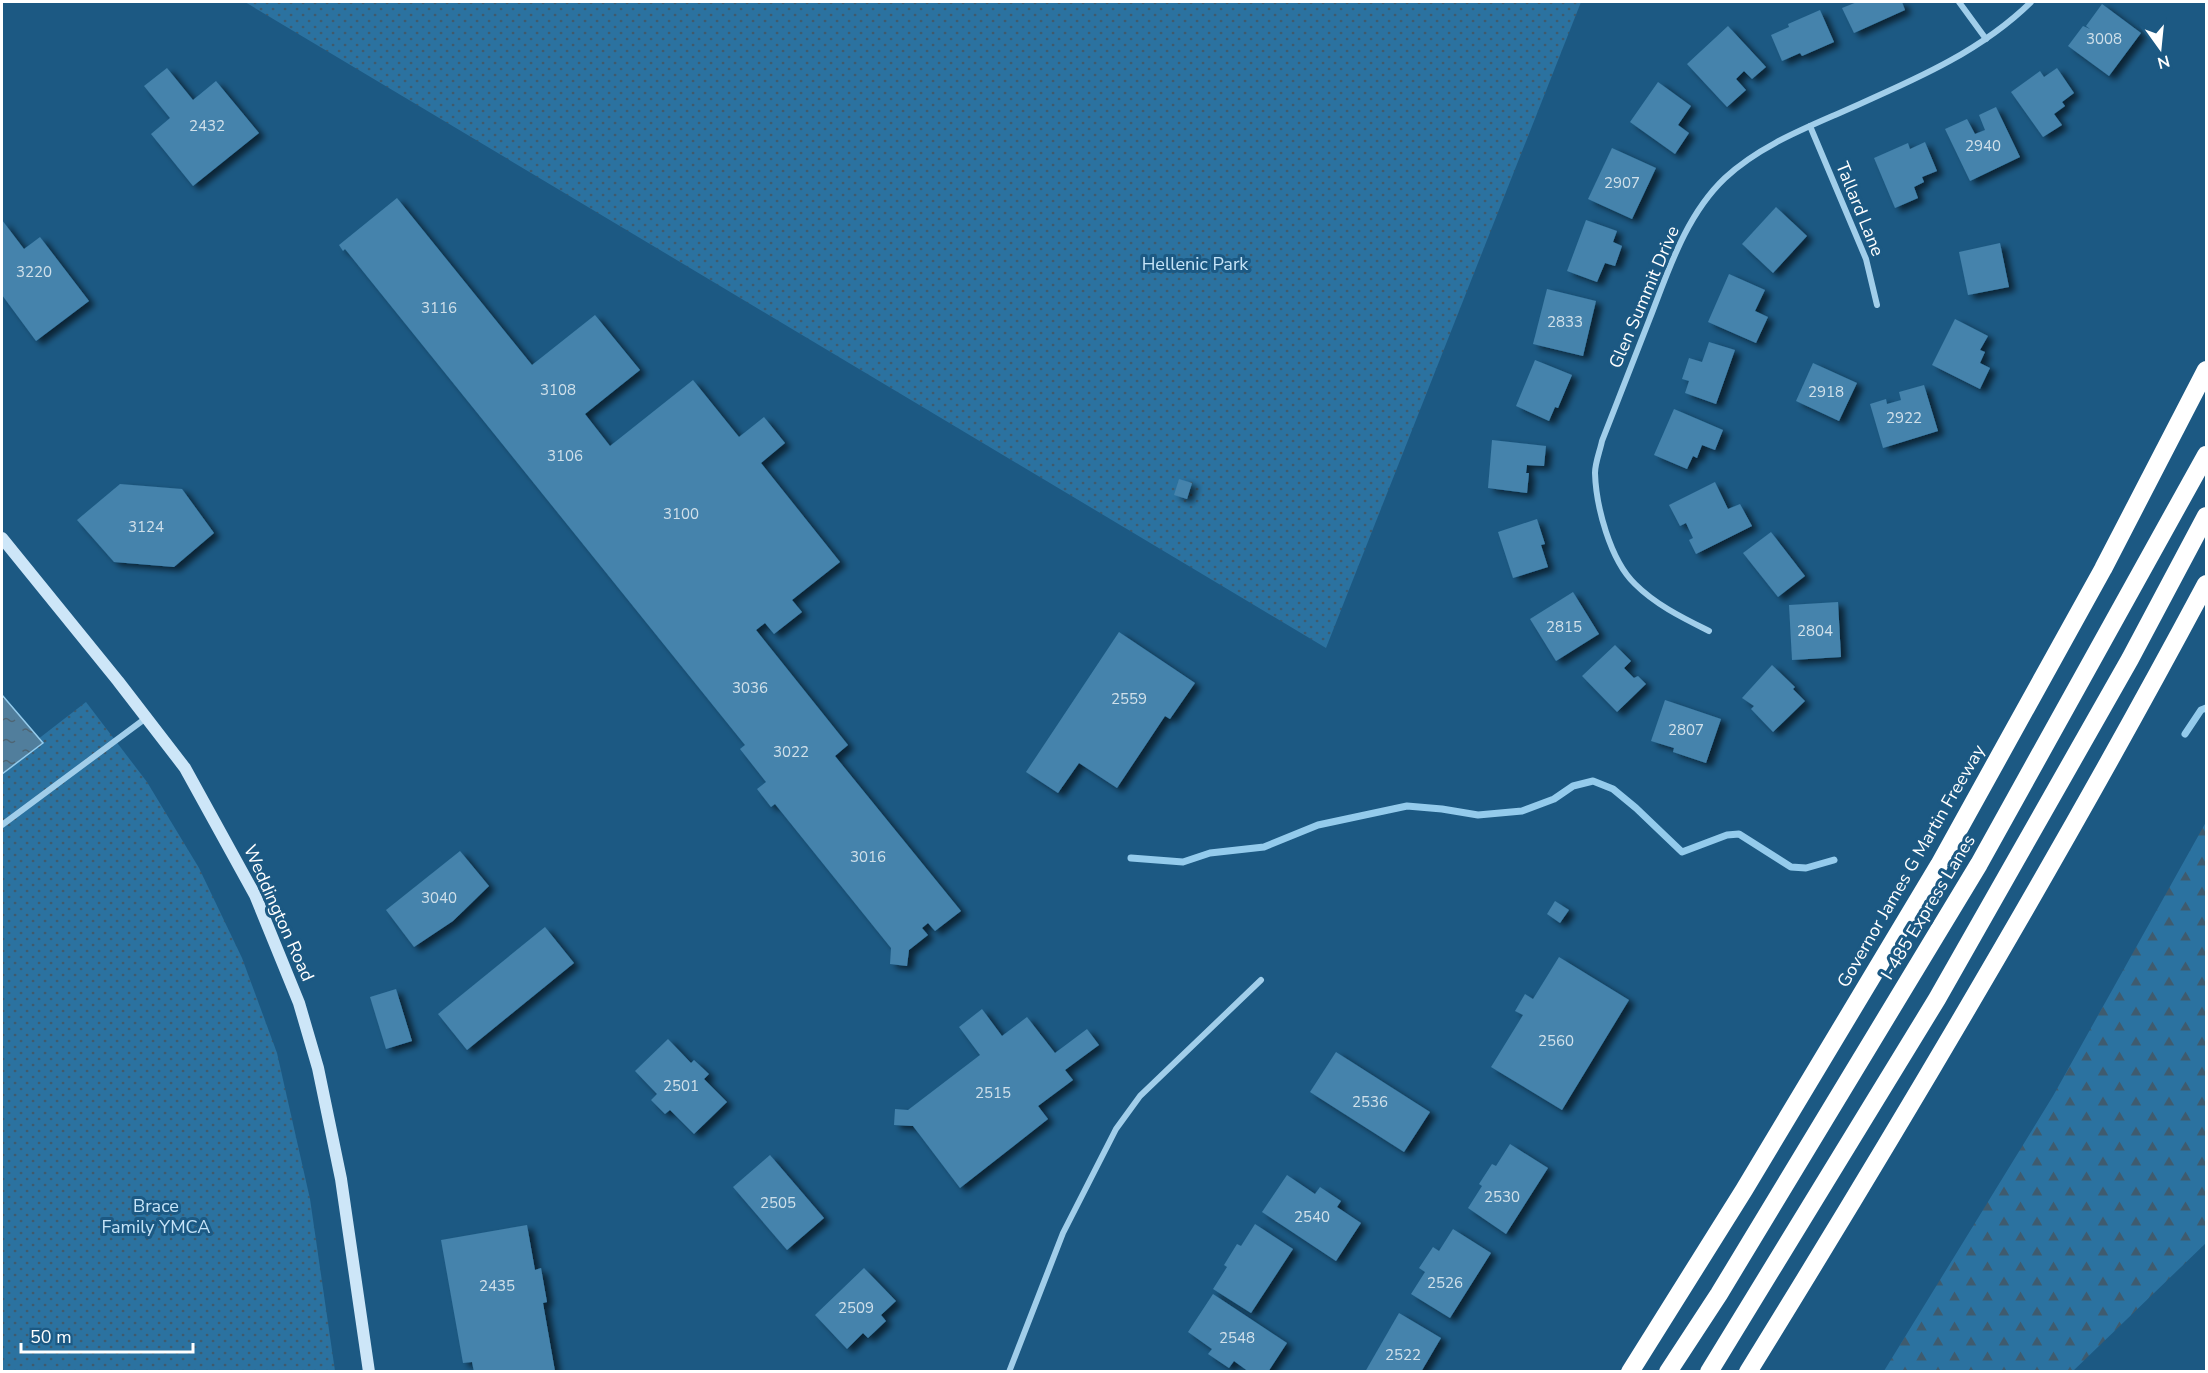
<svg xmlns="http://www.w3.org/2000/svg" width="2208" height="1373" font-family="'Nunito Sans',sans-serif">
	<style>
		.forest { fill: url(#forest-firs) }
		.park { fill: url(#park-dots) }
		.water { fill: url(#water-ripples); stroke: #94cbec; stroke-width: 1.5 }
		.lines { fill: none; stroke-linecap: round; stroke-linejoin: round }
		.stream { stroke: #94cbec; stroke-width: 7 }
		.building { fill: #4483ac; filter: url(#shadow) }
		.street { stroke: #a1ceea; stroke-width: 6 }
		.secondary { stroke: #cde6f8; stroke-width: 12 }
		.highway { stroke: #fff; stroke-width: 18 }
		.labels { text-anchor: middle; stroke-width: 6; stroke-linejoin: round; paint-order: stroke }
		.number-label { font-size: 15px; fill: #d0e0ea }
		.street-label { font-size: 18px; fill: #fff; stroke: #1c5983 }
		.park-label { font-size: 18px; fill: #c6e4f8; stroke: #1c5983 }
	</style>
	<defs>
		<pattern id="forest-firs" width="22" height="20" patternUnits="userSpaceOnUse" patternTransform="scale(1.5)"><rect width="22" height="20" fill="#2b72a0"/><path d="M5 1l3.5 6h-7zM16 11l3.5 6h-7z" fill="#3f5b6e"/></pattern>
		<pattern id="park-dots" width="8" height="8" patternUnits="userSpaceOnUse" patternTransform="scale(1.5)"><rect width="8" height="8" fill="#2b72a0"/><path d="M2 2h.1M6 6h.1" fill="none" stroke="#3f5b6e" stroke-width="1.8" stroke-linecap="round"/></pattern>
		<pattern id="water-ripples" width="26" height="14" patternUnits="userSpaceOnUse" patternTransform="scale(1.5)"><rect width="26" height="14" fill="#517e9c"/><path d="M2 4q2-2 4 0t4 0M15 11q2-2 4 0t4 0" fill="none" stroke="#4e6574"/></pattern>
		<filter id="shadow"><feDropShadow dx="6" dy="4" stdDeviation="3" flood-color="#0009"/></filter>
	</defs>
	<rect width="100%" height="100%" fill="#1c5983"/>
	<polygon class="forest" points="2206,822 2206,1243 2073,1371 1884,1371 2053,1096"/>
	<g class="park">
		<polygon points="245,2 1581,2 1326,648"/>
		<polygon points="86,702 147,782 199,868 242,958 277,1053 310,1199 335,1371 2,1372 2,767"/>
	</g>
	<polygon class="water" points="2,695 43,743 2,774"/>
	<g class="lines">
		<g class="stream">
			<polyline points="2185,734 2201,710 2206,708"/>
			<polyline points="1131,858 1183,862 1210,853 1264,847 1318,825 1407,806 1442,809 1478,815 1522,811 1554,799 1573,786 1593,781 1613,789 1636,808 1682,852 1727,835 1739,834 1791,867 1806,868 1834,860"/>
		</g>
	</g>
	<g class="building">
		<polygon points="1857,2 1902,2 1905,10 1854,33 1842,8"/>
		<polygon points="2102,4 2141,33 2109,76 2068,46 2083,26 2090,29 2086,26"/>
		<polygon points="1820,10 1834,42 1802,56 1800,53 1782,61 1771,35 1789,27 1788,24"/>
		<polygon points="1728,26 1766,67 1752,79 1744,71 1736,79 1746,90 1727,107 1687,64"/>
		<polygon points="167,68 193,100 216,81 259,133 193,186 151,134 170,118 144,86"/>
		<polygon points="2057,68 2074,93 2062,102 2065,106 2054,114 2062,125 2043,137 2011,92 2040,71 2044,77"/>
		<polygon points="1658,82 1691,106 1678,125 1689,133 1675,154 1630,122"/>
		<polygon points="1996,107 2020,157 1970,181 1945,129 1967,119 1975,134 1985,130 1979,115"/>
		<polygon points="1925,142 1937,171 1922,177 1924,182 1914,187 1918,198 1895,208 1874,158 1908,143 1910,149"/>
		<polygon points="1612,148 1656,168 1632,219 1588,199"/>
		<polygon points="397,198 532,365 595,315 640,370 585,414 610,446 693,380 739,437 764,417 785,443 761,463 840,562 792,600 802,612 774,634 765,623 756,630 848,745 835,756 961,911 935,931 928,923 922,928 928,935 909,950 907,966 890,964 891,948 775,804 771,807 757,789 766,782 740,749 745,745 345,249 343,251 339,245"/>
		<polygon points="1776,207 1807,236 1773,273 1742,244"/>
		<polygon points="2,220 24,249 40,237 89,301 36,341 2,295"/>
		<polygon points="1586,220 1617,231 1613,242 1622,246 1615,266 1605,263 1597,282 1567,271"/>
		<polygon points="2000,243 2009,287 1968,295 1959,252"/>
		<polygon points="1729,274 1765,290 1755,311 1768,317 1756,343 1708,322"/>
		<polygon points="1547,289 1596,301 1583,356 1533,344"/>
		<polygon points="1955,319 1988,336 1980,350 1985,352 1980,363 1990,368 1980,389 1932,365"/>
		<polygon points="1709,342 1735,350 1716,404 1685,393 1689,381 1682,379 1689,358 1702,362"/>
		<polygon points="1535,360 1572,375 1558,408 1555,407 1549,421 1516,406"/>
		<polygon points="1813,363 1857,383 1839,421 1796,401"/>
		<polygon points="1924,385 1938,431 1883,448 1870,404 1886,399 1887,404 1901,400 1899,392"/>
		<polygon points="1674,409 1723,430 1715,450 1702,445 1697,458 1693,456 1687,469 1654,455"/>
		<polygon points="1492,440 1546,446 1544,466 1527,465 1526,473 1529,473 1527,493 1488,488"/>
		<polygon points="1179,479 1192,483 1187,499 1174,495"/>
		<polygon points="1715,482 1728,509 1740,504 1752,526 1696,554 1689,540 1693,538 1686,523 1680,526 1669,505"/>
		<polygon points="120,484 182,489 214,533 174,567 114,562 77,520"/>
		<polygon points="1537,519 1545,544 1541,545 1548,567 1513,578 1498,532"/>
		<polygon points="1771,532 1805,576 1778,597 1743,553"/>
		<polygon points="1573,592 1599,634 1556,661 1530,619"/>
		<polygon points="1838,602 1841,657 1792,660 1789,605"/>
		<polygon points="1119,632 1195,683 1170,719 1165,716 1117,788 1079,763 1058,793 1026,772"/>
		<polygon points="1615,645 1631,661 1624,668 1634,678 1638,676 1646,684 1617,712 1582,676"/>
		<polygon points="1772,665 1795,687 1793,689 1805,701 1773,732 1751,709 1754,706 1742,698"/>
		<polygon points="1665,700 1721,719 1706,763 1673,752 1674,748 1651,741"/>
		<polygon points="460,851 489,886 453,921 414,947 386,910"/>
		<polygon points="1555,901 1569,910 1560,923 1547,914"/>
		<polygon points="545,927 574,963 467,1050 438,1014"/>
		<polygon points="1559,957 1629,1000 1562,1110 1491,1067 1523,1015 1515,1011 1525,994 1533,999"/>
		<polygon points="396,989 412,1041 386,1049 370,997"/>
		<polygon points="982,1009 1002,1036 1027,1017 1055,1053 1087,1029 1099,1045 1065,1070 1073,1080 1038,1106 1048,1119 960,1188 913,1126 894,1125 895,1109 908,1110 980,1055 959,1027"/>
		<polygon points="668,1039 691,1063 694,1060 709,1074 704,1079 727,1102 694,1134 670,1110 665,1114 651,1100 657,1094 635,1071"/>
		<polygon points="1336,1052 1430,1112 1404,1152 1310,1092"/>
		<polygon points="1510,1144 1548,1168 1506,1234 1468,1208 1482,1186 1479,1184 1492,1164 1496,1166"/>
		<polygon points="770,1155 824,1218 787,1250 733,1187"/>
		<polygon points="1287,1175 1315,1194 1320,1187 1341,1201 1337,1207 1361,1223 1336,1261 1262,1212"/>
		<polygon points="1255,1224 1293,1249 1251,1313 1213,1289 1227,1267 1224,1265 1237,1244 1241,1246"/>
		<polygon points="527,1225 535,1270 541,1268 547,1302 543,1303 555,1371 474,1372 472,1362 463,1363 441,1240"/>
		<polygon points="1453,1229 1491,1253 1450,1318 1411,1294 1425,1272 1419,1268 1433,1247 1439,1251"/>
		<polygon points="864,1268 896,1301 881,1315 886,1321 868,1338 863,1333 847,1349 815,1315"/>
		<polygon points="1213,1294 1287,1343 1268,1372 1249,1372 1234,1361 1229,1368 1208,1354 1212,1349 1188,1332"/>
		<polygon points="1399,1313 1441,1338 1421,1372 1365,1372"/>
	</g>
	<g class="lines">
		<g class="street">
			<polyline points="1959,2 1986,39"/>
			<polyline points="1810,126 1866,259 1877,305"/>
			<path d="M1709,631c-26,-13 -53,-26 -74,-47 -25,-24 -39,-78 -40,-111 0,-10 5,-22 7,-32 16,-41 32,-82 48,-123 19,-49 36,-103 75,-140 31,-29 71,-46 110,-63 69,-31 141,-59 196,-113"/>
			<polyline points="2,825 146,718"/>
			<polyline points="1009,1372 1063,1233 1116,1129 1140,1096 1261,980"/>
		</g>
		<polyline class="secondary" points="2,538 118,681 185,768 255,895 299,1003 318,1068 341,1179 369,1372"/>
		<g class="highway">
			<polyline points="1630,1372 1744,1190 1939,865 2103,569 2206,370"/>
			<polyline points="1668,1372 1719,1294 1979,864 2206,455"/>
			<polyline points="1709,1372 1937,999 2130,659 2206,516"/>
			<path d="M1748,1372c160,-259 315,-520 458,-788"/>
		</g>
	</g>
	<g class="labels">
		<g class="number-label">
			<text x="2104" y="44">3008</text>
			<text x="207" y="131">2432</text>
			<text x="1983" y="151">2940</text>
			<text x="1622" y="188">2907</text>
			<text x="34" y="277">3220</text>
			<text x="439" y="313">3116</text>
			<text x="1565" y="327">2833</text>
			<text x="558" y="395">3108</text>
			<text x="1826" y="397">2918</text>
			<text x="1904" y="423">2922</text>
			<text x="565" y="461">3106</text>
			<text x="681" y="519">3100</text>
			<text x="146" y="532">3124</text>
			<text x="1564" y="632">2815</text>
			<text x="1815" y="636">2804</text>
			<text x="750" y="693">3036</text>
			<text x="1129" y="704">2559</text>
			<text x="1686" y="735">2807</text>
			<text x="791" y="757">3022</text>
			<text x="868" y="862">3016</text>
			<text x="439" y="903">3040</text>
			<text x="1556" y="1046">2560</text>
			<text x="681" y="1091">2501</text>
			<text x="993" y="1098">2515</text>
			<text x="1370" y="1107">2536</text>
			<text x="1502" y="1202">2530</text>
			<text x="778" y="1208">2505</text>
			<text x="1312" y="1222">2540</text>
			<text x="1445" y="1288">2526</text>
			<text x="497" y="1291">2435</text>
			<text x="856" y="1313">2509</text>
			<text x="1237" y="1343">2548</text>
			<text x="1403" y="1360">2522</text>
		</g>
		<g class="street-label">
			<text transform="translate(1860 209) rotate(68)" y="6">Tallard Lane</text>
			<text transform="translate(1644 297) rotate(-67)" y="6">Glen Summit Drive</text>
			<text transform="translate(1911 866) rotate(-60)" y="6">Governor James G Martin Freeway</text>
			<text transform="translate(1928 907) rotate(-59)" y="6">I-485 Express Lanes</text>
			<text transform="translate(279 913) rotate(66)" y="6">Weddington Road</text>
		</g>
		<g class="park-label">
			<text x="1195" y="270">Hellenic Park</text>
			<text x="156" y="1212">Brace<tspan x="156" dy="21">Family YMCA</tspan></text>
		</g>
	</g>
	<rect width="2208" height="1373" fill="none" stroke="#ffffff" stroke-width="6"/>
	<g transform="translate(2160 48) rotate(165)" stroke="#1c5983" stroke-width="4.5" paint-order="stroke">
	<path d="M0-4.5L10 22L0 15L-10 22Z" fill="#ffffff"/>
	<text y="-9" font-size="16" font-weight="bold" text-anchor="middle" fill="#ffffff">N</text>
	</g>
	<path d="M21 1343v9h172v-9" fill="none" stroke="#ffffff" stroke-width="3"/>
	<text x="30" y="1343" font-size="18" fill="#ffffff" stroke="#1c5983" stroke-width="4.5" paint-order="stroke">50 m</text>
</svg>
